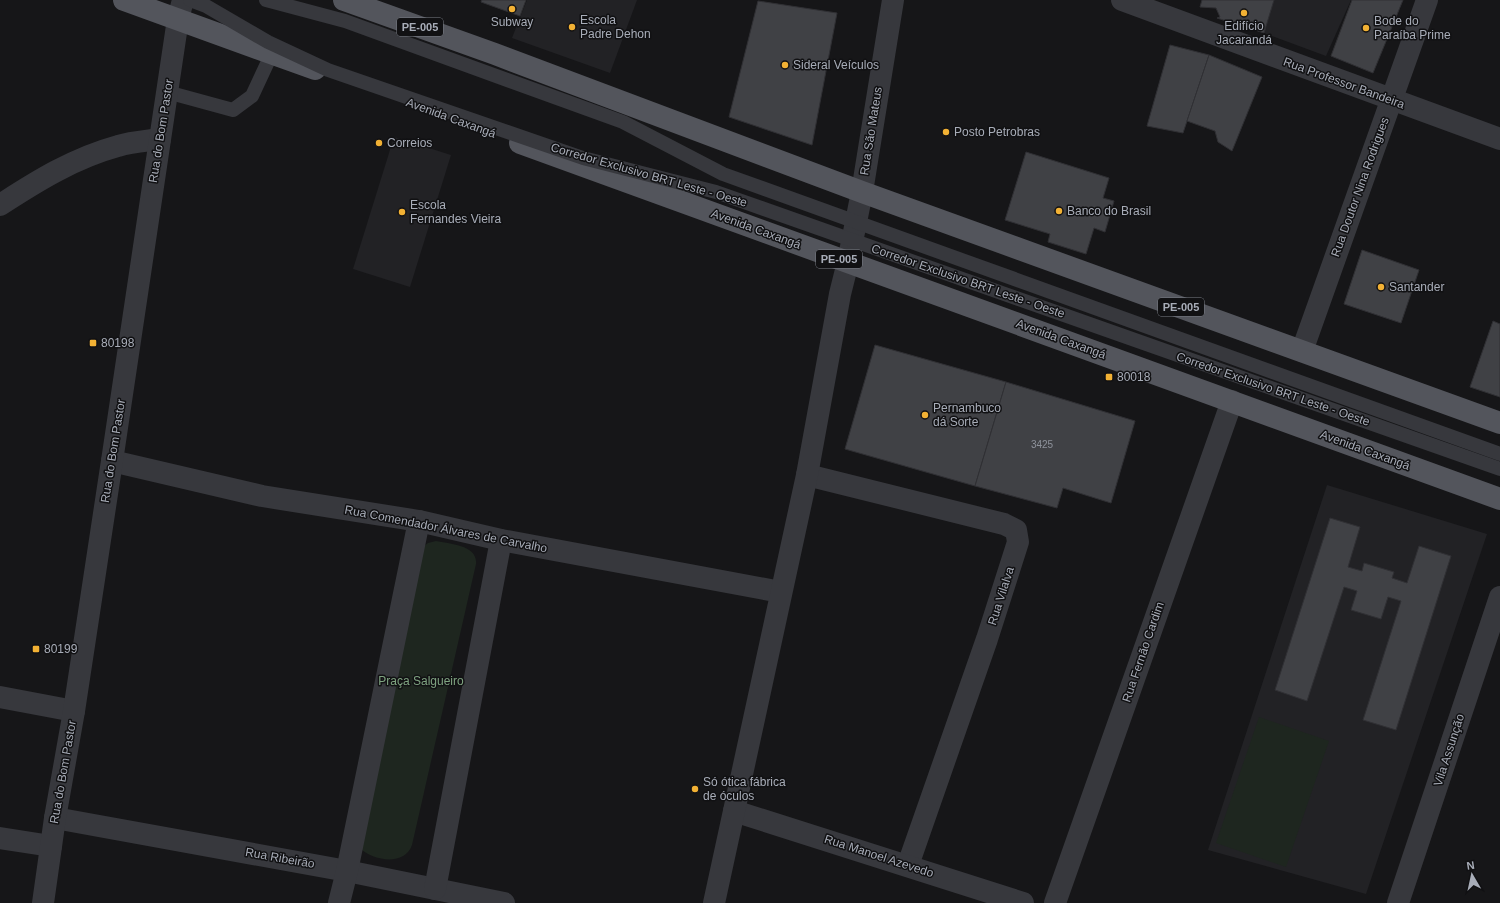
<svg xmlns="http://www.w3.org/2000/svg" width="1500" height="903" font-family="Helvetica,sans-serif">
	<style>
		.built { fill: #222225 }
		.green { fill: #1e261f }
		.building { fill: #404145; stroke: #303034 }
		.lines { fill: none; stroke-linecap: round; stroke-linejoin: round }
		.service { stroke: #37383d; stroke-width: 14 }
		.minor { stroke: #37383d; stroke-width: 22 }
		.tertiary { stroke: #37383d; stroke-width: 22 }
		.primary { stroke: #53555c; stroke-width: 22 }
		.service-bridge { stroke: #37383d; stroke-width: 14 }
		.poi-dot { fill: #f2b134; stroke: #111113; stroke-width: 1.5 }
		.labels { text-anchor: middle; stroke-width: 3; stroke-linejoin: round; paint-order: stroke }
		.number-label { font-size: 10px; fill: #8e929b }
		.shield { fill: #111113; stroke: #7b7e86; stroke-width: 1 }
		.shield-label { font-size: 11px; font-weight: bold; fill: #a8adb8 }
		.poi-label { font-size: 12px; fill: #a8adb8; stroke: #111113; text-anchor: start }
		.street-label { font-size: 12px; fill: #a8adb8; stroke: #111113 }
		.park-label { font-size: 12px; fill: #7fa381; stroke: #111113 }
	</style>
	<rect width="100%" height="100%" fill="#161618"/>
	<g class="built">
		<polygon points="527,0 637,0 610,73 512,38"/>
		<polygon points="1274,0 1351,0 1326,56 1264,33"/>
		<polygon points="394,137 451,155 410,287 353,269"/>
		<polygon points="1327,485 1487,534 1366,894 1208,850"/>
	</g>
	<g class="green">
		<path d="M436,541c14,3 42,4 40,23l-64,281c-7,21 -38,16 -51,4l63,-303 4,-3z"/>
		<polygon points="1259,717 1329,741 1286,867 1216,843"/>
	</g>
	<g class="building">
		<polygon points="482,0 526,0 520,16 481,2"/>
		<polygon points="1202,0 1274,0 1264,33 1217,18 1220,17 1216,8 1200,7"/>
		<polygon points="1352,0 1403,0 1373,73 1331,56"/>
		<polygon points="758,1 837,13 812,145 729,117"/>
		<polygon points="1170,45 1209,55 1183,133 1147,126"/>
		<polygon points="1209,55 1262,77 1232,151 1218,142 1215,131 1187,121"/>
		<polygon points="1026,152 1109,178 1103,198 1114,201 1105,232 1094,228 1086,254 1048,242 1050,234 1005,220"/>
		<polygon points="1362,250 1419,270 1401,323 1344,304"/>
		<polygon points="1493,321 1500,324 1500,397 1470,387"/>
		<polygon points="875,345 1006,382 975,486 845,449"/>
		<polygon points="1006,382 1135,421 1111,503 1063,488 1057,508 975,486"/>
		<polygon points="1330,518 1360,527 1348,567 1362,571 1364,563 1394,572 1392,578 1407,583 1419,546 1451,556 1396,730 1363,720 1401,601 1388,597 1381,619 1351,610 1357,591 1344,587 1307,701 1275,690"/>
	</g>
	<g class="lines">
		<polyline class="service" points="167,92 233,110 252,96 272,53"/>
		<g class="minor">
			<polyline points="1122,0 1500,139"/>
			<path d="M0,205c37,-24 74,-47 118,-59 13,-4 28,-5 42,-7"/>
			<polyline points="1302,351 1427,0"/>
			<polyline points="112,461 262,496 419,521 501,540 781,592"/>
			<polyline points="807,475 1004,524 1016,530 1018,542 987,639 908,865"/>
			<polyline points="0,697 74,711"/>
			<polyline points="734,811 1023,903"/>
			<polyline points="55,818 347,871 504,903"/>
			<polyline points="0,838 51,846"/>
			<polyline points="435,889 501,540"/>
			<polyline points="339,903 347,871 419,521"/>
			<polyline points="714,903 807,475 840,294 848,262 862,192"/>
			<polyline points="1055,903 1232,401"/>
			<polyline points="1398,903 1500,597"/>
		</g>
		<g class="tertiary">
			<polyline points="862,192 893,0"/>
			<polyline points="43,903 55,818 74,711 112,461 178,19 183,0"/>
		</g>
		<g class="primary">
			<polyline points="124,0 315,69"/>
			<polyline points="344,0 495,54 862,192 1500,423"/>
			<polyline points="520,143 1500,499"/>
		</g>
		<g class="service-bridge">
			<polyline points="190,0 206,6 268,42 328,70 583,158 716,192 1500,469"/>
			<polyline points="266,0 345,21 623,122 723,174 1500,454"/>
		</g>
	</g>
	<g class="poi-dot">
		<circle cx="512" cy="9" r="4"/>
		<circle cx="1244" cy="13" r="4"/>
		<circle cx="572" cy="27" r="4"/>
		<circle cx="1366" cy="28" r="4"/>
		<circle cx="785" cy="65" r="4"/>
		<circle cx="946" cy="132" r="4"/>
		<circle cx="379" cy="143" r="4"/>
		<circle cx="1059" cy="211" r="4"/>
		<circle cx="402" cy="212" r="4"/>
		<circle cx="1381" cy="287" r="4"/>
		<rect x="89" y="339" width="8" height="8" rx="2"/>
		<rect x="1105" y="373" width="8" height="8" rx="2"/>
		<circle cx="925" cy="415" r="4"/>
		<rect x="32" y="645" width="8" height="8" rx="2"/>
		<circle cx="695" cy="789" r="4"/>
	</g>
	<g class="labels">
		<g class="number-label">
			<text x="1042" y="448">3425</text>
		</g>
		<g class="shield">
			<rect x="397" y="18" width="46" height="18" rx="3"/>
			<rect x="816" y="250" width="46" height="18" rx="3"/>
			<rect x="1158" y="298" width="46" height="18" rx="3"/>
		</g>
		<g class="shield-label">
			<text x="420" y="31">PE-005</text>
			<text x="839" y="263">PE-005</text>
			<text x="1181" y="311">PE-005</text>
		</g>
		<g class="poi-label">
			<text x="580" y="24">Escola<tspan x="580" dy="14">Padre Dehon</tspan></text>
			<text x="1374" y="25">Bode do<tspan x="1374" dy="14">Paraíba Prime</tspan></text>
			<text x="512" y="26" text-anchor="middle">Subway</text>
			<text x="1244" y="30" text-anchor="middle">Edifício<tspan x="1244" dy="14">Jacarandá</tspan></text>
			<text x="793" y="69">Sideral Veículos</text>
			<text x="954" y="136">Posto Petrobras</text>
			<text x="387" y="147">Correios</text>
			<text x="410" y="209">Escola<tspan x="410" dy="14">Fernandes Vieira</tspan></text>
			<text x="1067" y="215">Banco do Brasil</text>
			<text x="1389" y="291">Santander</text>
			<text x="101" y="347">80198</text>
			<text x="1117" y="381">80018</text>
			<text x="933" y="412">Pernambuco<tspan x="933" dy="14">dá Sorte</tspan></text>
			<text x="44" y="653">80199</text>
			<text x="703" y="786">Só ótica fábrica<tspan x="703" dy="14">de óculos</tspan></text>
		</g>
		<g class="street-label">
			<text transform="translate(1344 83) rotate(20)" y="4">Rua Professor Bandeira</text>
			<text transform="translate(451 118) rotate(20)" y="4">Avenida Caxangá</text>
			<text transform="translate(161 131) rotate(-81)" y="4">Rua do Bom Pastor</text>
			<text transform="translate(871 131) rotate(-81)" y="4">Rua São Mateus</text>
			<text transform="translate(649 175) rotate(16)" y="4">Corredor Exclusivo BRT Leste - Oeste</text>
			<text transform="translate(1360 187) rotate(-70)" y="4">Rua Doutor Nina Rodrigues</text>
			<text transform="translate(756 229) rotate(20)" y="4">Avenida Caxangá</text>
			<text transform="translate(968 281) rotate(19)" y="4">Corredor Exclusivo BRT Leste - Oeste</text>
			<text transform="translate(1061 339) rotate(20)" y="4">Avenida Caxangá</text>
			<text transform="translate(1273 389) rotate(19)" y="4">Corredor Exclusivo BRT Leste - Oeste</text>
			<text transform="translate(1365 450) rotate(20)" y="4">Avenida Caxangá</text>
			<text transform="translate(113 451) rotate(-81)" y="4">Rua do Bom Pastor</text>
			<text transform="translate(446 529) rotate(11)" y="4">Rua Comendador Álvares de Carvalho</text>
			<text transform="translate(1001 596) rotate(-72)" y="4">Rua Vilalva</text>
			<text transform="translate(1143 652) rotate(-71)" y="4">Rua Fernão Cardim</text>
			<text transform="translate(1449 750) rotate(-72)" y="4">Vila Assunção</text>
			<text transform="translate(63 772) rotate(-80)" y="4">Rua do Bom Pastor</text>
			<text transform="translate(879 856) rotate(18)" y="4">Rua Manoel Azevedo</text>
			<text transform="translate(280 858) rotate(10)" y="4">Rua Ribeirão</text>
		</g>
		<g class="park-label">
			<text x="421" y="685">Praça Salgueiro</text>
		</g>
	</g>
	<g transform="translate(1472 875) rotate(351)" stroke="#111113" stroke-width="3" paint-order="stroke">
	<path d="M0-3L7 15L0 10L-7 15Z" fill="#a8adb8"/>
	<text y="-6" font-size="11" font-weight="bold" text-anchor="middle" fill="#a8adb8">N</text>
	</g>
</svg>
